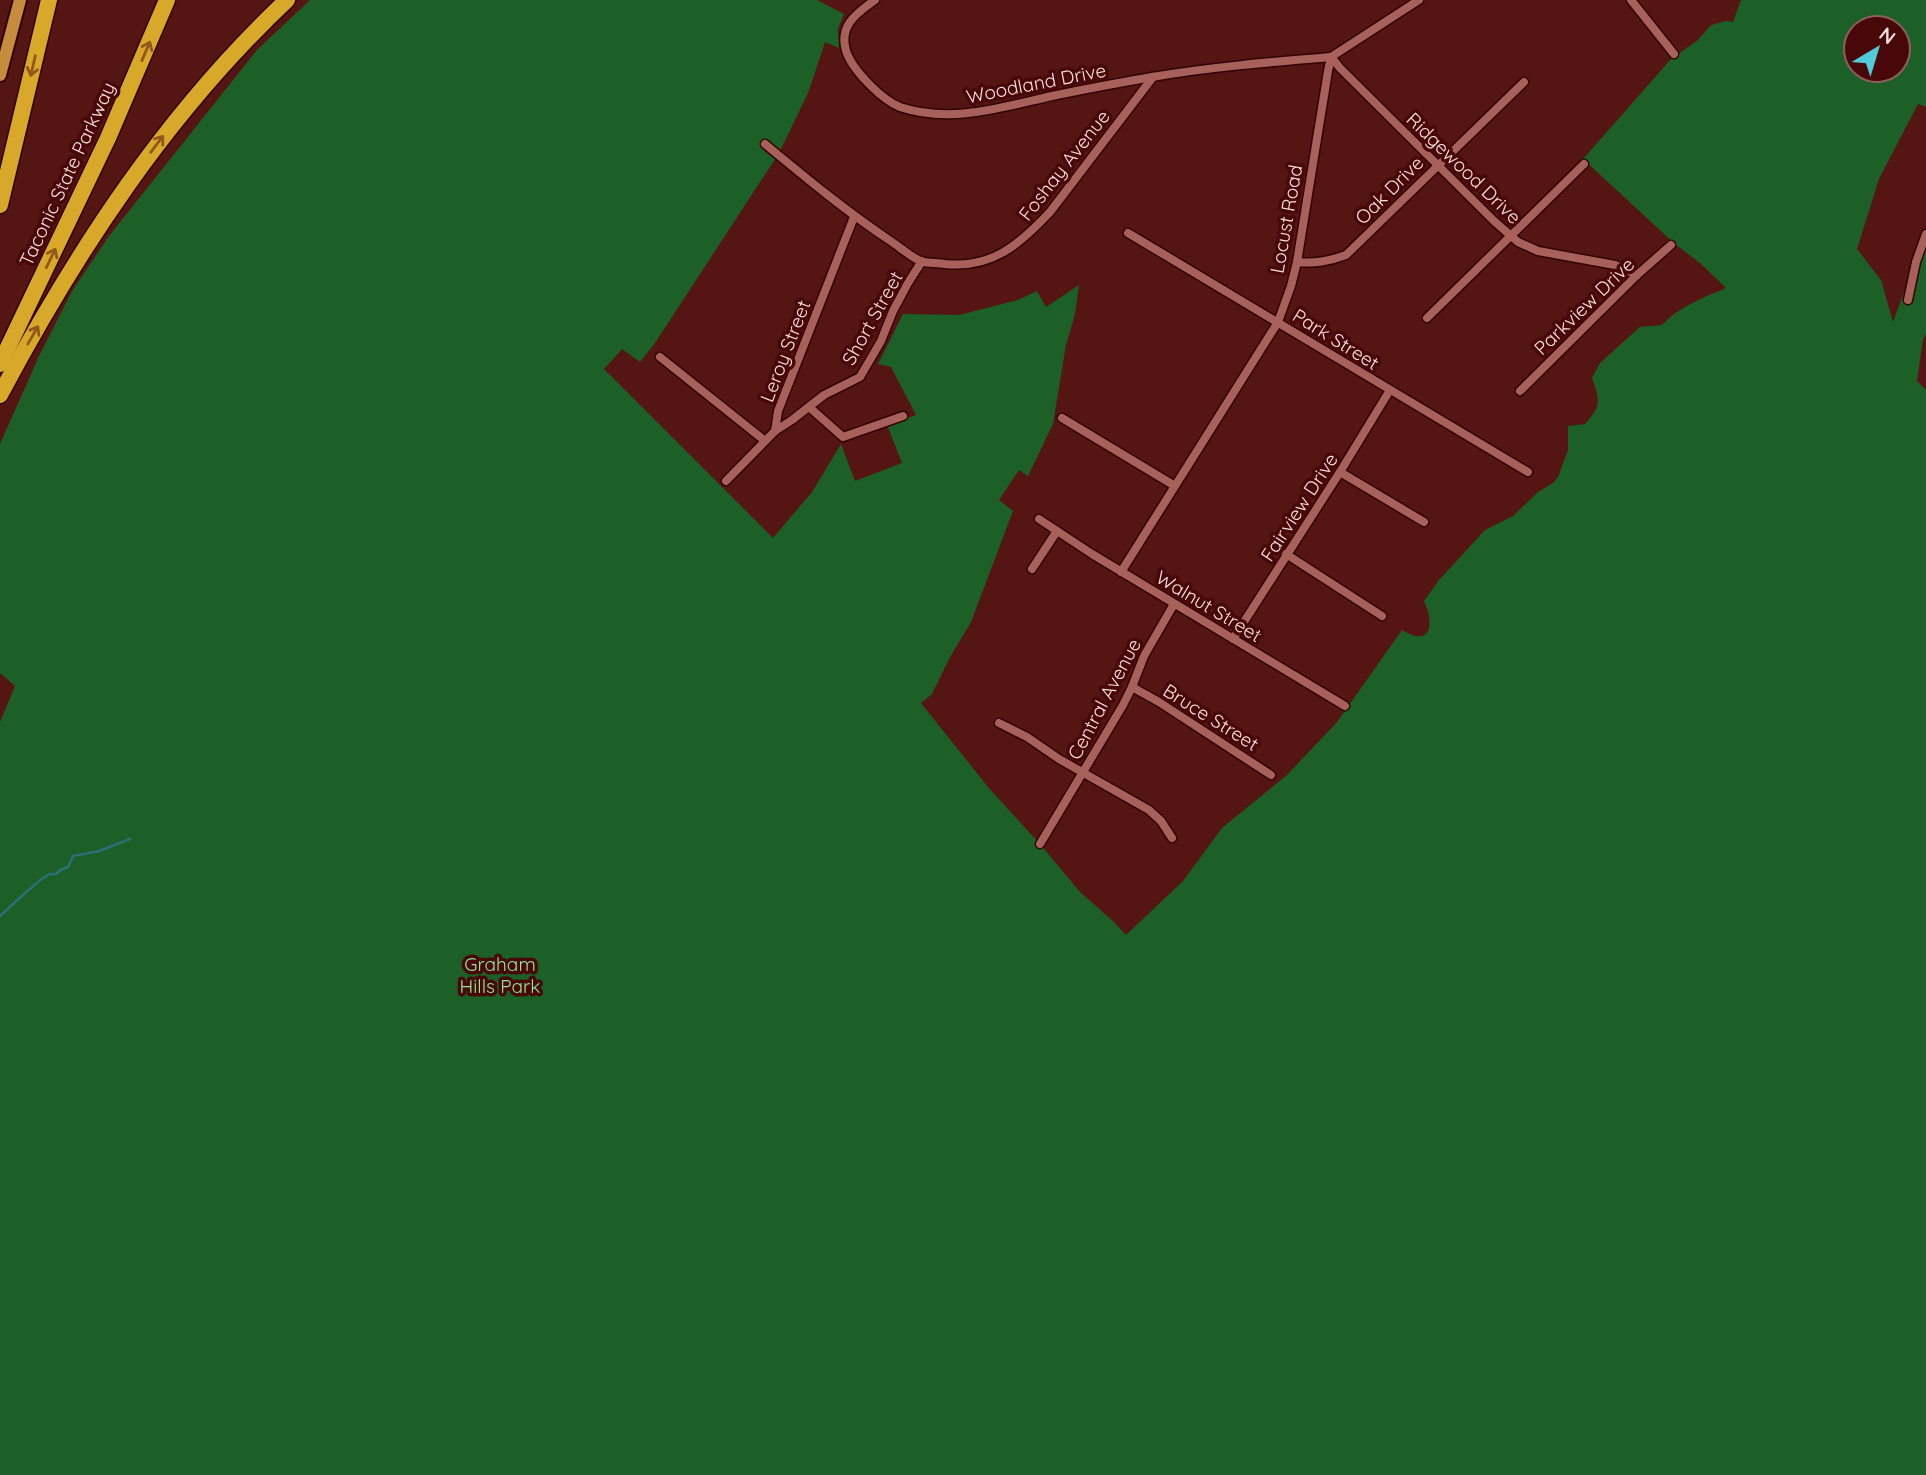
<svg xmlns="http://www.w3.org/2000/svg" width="1926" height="1475" font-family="Quicksand,sans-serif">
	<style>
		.green { fill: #1c6027; fill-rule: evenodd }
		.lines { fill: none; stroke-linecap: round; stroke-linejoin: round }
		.stream { stroke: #297079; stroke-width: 2.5 }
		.minor-casing { stroke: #310304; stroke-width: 11 }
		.primary-casing { stroke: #310304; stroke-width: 16 }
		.motorway-casing { stroke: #310304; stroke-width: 19 }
		.minor { stroke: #a8615a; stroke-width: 8 }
		.primary { stroke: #c58c3d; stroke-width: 12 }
		.motorway { stroke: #d8a82a; stroke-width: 16 }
		.oneway { stroke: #90581a }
		.labels { text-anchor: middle; stroke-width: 7; stroke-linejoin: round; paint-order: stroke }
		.street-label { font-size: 19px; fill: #fae1dd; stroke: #480809 }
		.park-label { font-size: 19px; fill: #8deb96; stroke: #480809 }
	</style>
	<rect width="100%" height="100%" fill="#541513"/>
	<path class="green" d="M310,0h507l27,14 -6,15 1,19 -14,-6 -17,51 -29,60 -124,190 -15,19 -18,-13 -18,20 169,169 39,-46 29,-48 14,37 47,-18 -15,-38 29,-10 -25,-48 -13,-3 25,-50 56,1 59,-15 19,-9 9,16 33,-22 -4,29 -9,31 -13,79 -25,52 -9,-6 -20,30 14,11 -42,111 -21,35 -18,37 -11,9 67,84 52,57 40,48 34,30 12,13 57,-54 39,-53 65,-53 50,-53 65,-92c29,18 33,-6 22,-29l15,-21 46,-50 28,-14 25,-24 15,-9 5,-6 10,-27v-24l17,-2c17,-19 15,-23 7,-46l8,-15 40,-36 22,-2c18,-19 41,-27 64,-37l-26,-25 -24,-18 -93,-86 88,-100 27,-19 13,-15 15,-4 7,1 8,-22h185v107l-8,-3 -39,75 -22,70 24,31 12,42 33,-91v103l-3,5 -6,42 9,9v1085h-1926v-753l15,-36 -15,-13v-229l39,-88 33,-65 37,-55 148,-186zM1856,28h42v42h-42z"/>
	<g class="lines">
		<path class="stream" d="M0,916c9,-8 42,-40 50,-42 2,0 4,0 6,0l4,-4 8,-3 5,-11 26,-5 31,-12"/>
		<g class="minor-casing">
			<g id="minor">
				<path d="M875,0c-20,14 -39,28 -27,56 8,17 34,44 52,51 51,17 103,0 152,-11 33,-7 66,-13 100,-19 59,-10 119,-15 179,-20"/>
				<polyline points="1631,0 1674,54"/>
				<polyline points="1331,57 1340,68 1494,221 1518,242 1538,251 1615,265 1637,275"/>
				<path d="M765,144c41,34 82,68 127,98 9,6 21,17 31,20 7,1 15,1 22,2 47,5 75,-20 105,-52l103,-135"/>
				<polyline points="1128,233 1528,472"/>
				<path d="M1297,262c18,2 32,-1 49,-7l178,-173"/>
				<polyline points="1908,300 1916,262 1926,234"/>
				<polyline points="1427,318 1584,164"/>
				<polyline points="660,357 765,441"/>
				<polyline points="1520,391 1637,275 1671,245"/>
				<polyline points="809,407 843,437 903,416"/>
				<polyline points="1062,418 1175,486"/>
				<polyline points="775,431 778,411 854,217"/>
				<polyline points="1340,472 1424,522"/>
				<polyline points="726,481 775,431 792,420 824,395 860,377 881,341 893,311 908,283 922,261"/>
				<polyline points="1039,519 1092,554 1345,706"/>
				<polyline points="1286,554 1382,616"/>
				<polyline points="1032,569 1057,531"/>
				<polyline points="1121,572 1278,322 1291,286 1297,262 1328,71 1331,57 1419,0"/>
				<polyline points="1233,639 1340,472 1390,390"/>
				<polyline points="1132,687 1159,702 1271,775"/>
				<polyline points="999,723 1027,737 1059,759 1149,810 1161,821 1172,838"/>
				<polyline points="1040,844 1123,705 1132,687 1144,656 1174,604"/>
			</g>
		</g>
		<g class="primary-casing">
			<polyline id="primary" points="0,75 20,0"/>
		</g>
		<g class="motorway-casing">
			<g id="motorway">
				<polyline points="0,205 49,0"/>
				<polyline points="0,364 108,138 167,0"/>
				<path d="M0,395c77,-145 167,-282 287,-395"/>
			</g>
		</g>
		<use href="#minor" class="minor"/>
		<use href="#primary" class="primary"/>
		<use href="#motorway" class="motorway"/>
	</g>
	<defs><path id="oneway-shaft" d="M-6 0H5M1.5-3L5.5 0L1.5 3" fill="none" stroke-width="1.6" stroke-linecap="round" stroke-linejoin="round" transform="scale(1.75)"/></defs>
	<g class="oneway">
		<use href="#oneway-shaft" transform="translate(146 51) rotate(-67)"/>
		<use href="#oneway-shaft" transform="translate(33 66) rotate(103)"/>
		<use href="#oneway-shaft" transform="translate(157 144) rotate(-53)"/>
		<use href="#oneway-shaft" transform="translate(51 258) rotate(-64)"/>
		<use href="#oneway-shaft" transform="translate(33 335) rotate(-60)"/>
	</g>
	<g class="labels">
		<g class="street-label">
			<text transform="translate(1036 83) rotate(-11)" y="7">Woodland Drive</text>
			<text transform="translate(1064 165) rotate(-52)" y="7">Foshay Avenue</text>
			<text transform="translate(1464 168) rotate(44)" y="7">Ridgewood Drive</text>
			<text transform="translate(67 174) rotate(-65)" y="7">Taconic State Parkway</text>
			<text transform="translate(1389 190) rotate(-45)" y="7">Oak Drive</text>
			<text transform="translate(1286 219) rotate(-80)" y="7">Locust Road</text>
			<text transform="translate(1584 306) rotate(-44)" y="7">Parkview Drive</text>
			<text transform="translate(872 318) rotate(-61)" y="7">Short Street</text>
			<text transform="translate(1336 339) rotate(32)" y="7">Park Street</text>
			<text transform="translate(785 351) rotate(-69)" y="7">Leroy Street</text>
			<text transform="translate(1299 507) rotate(-57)" y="7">Fairview Drive</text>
			<text transform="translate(1209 606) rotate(31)" y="7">Walnut Street</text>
			<text transform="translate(1104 699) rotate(-62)" y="7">Central Avenue</text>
			<text transform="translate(1211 717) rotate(32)" y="7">Bruce Street</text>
		</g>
		<g class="park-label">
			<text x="500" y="971">Graham<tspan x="500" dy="22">Hills Park</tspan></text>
		</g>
	</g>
	<g transform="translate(1877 49) rotate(38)"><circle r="33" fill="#480809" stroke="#8f5f5e" stroke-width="2"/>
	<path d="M0-5L12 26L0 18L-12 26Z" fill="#52cbd9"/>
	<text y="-10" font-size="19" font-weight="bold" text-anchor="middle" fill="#fae1dd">N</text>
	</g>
</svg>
